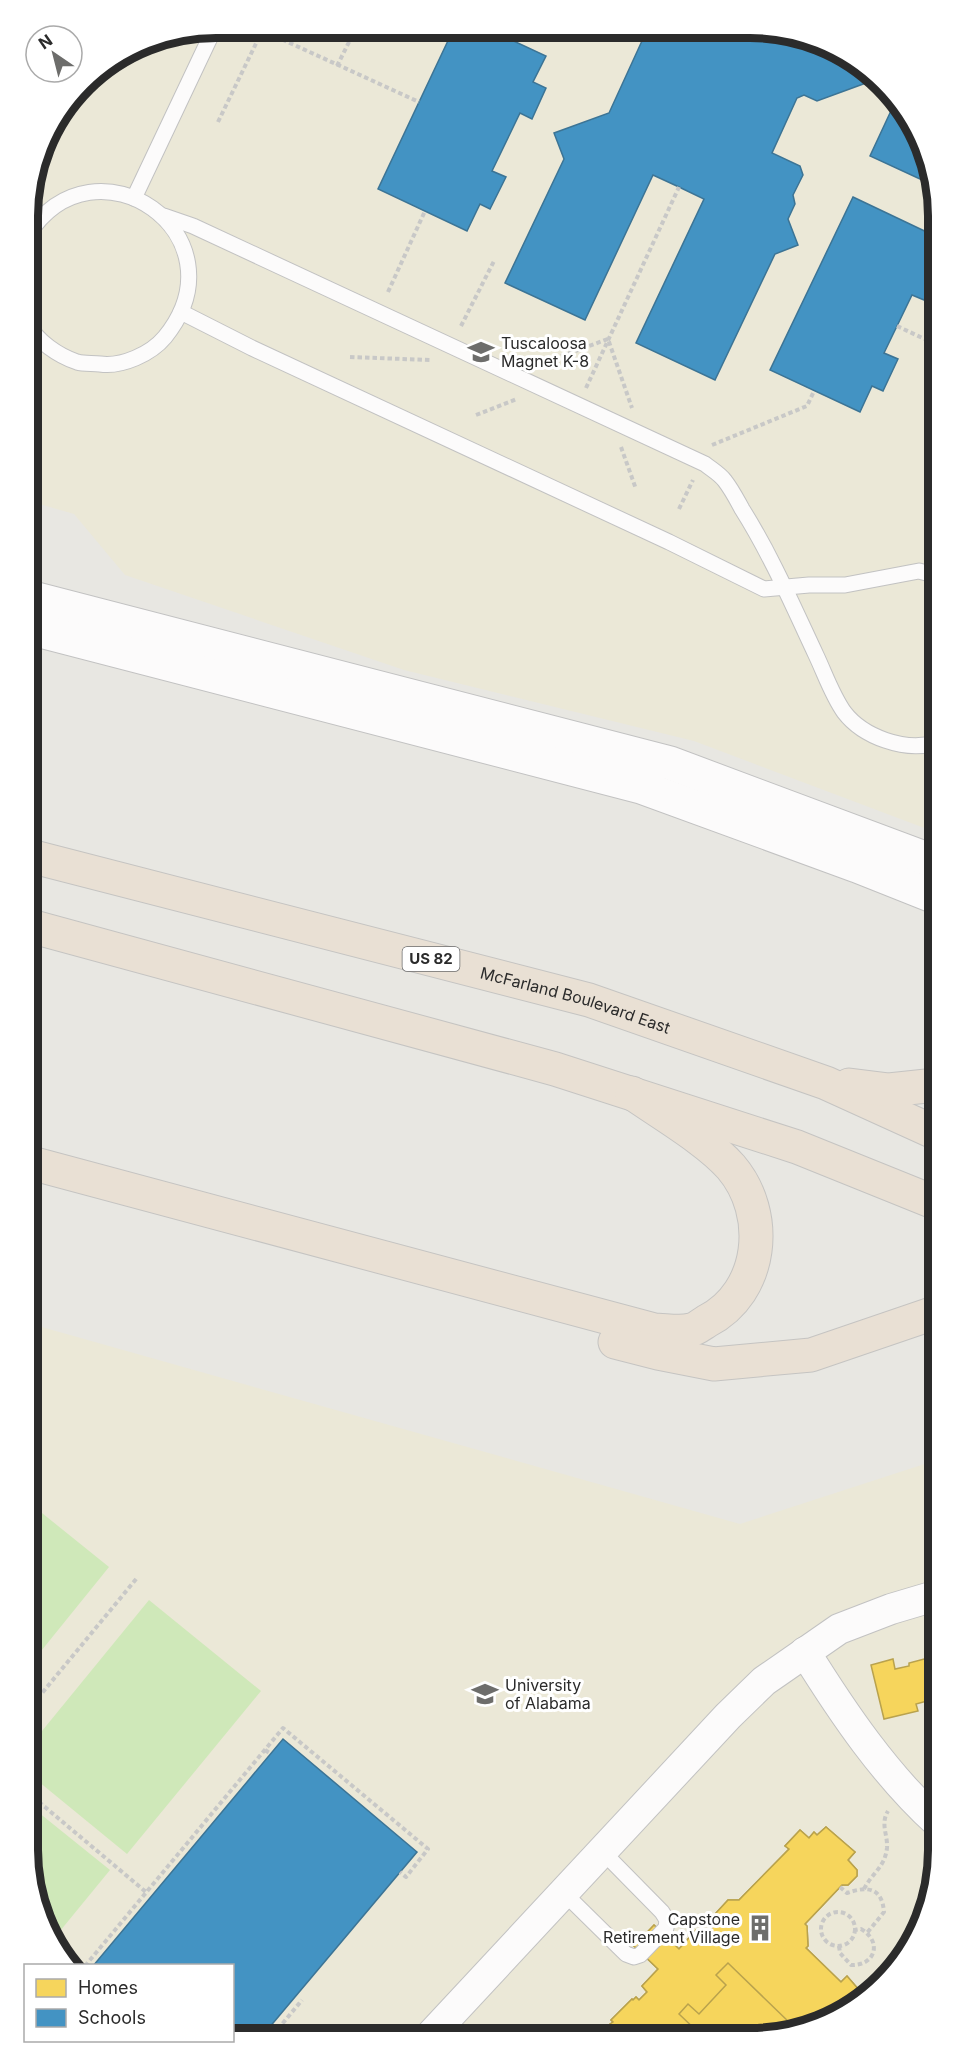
<svg xmlns="http://www.w3.org/2000/svg" width="966" height="2066" font-family="Inter,sans-serif">
	<style>
		.education { fill: #ebe8d7 }
		.pitch { fill: #cfe8b9 }
		.homes { fill: #f6d55c; stroke: #b9a24d; stroke-width: 1.5 }
		.schools { fill: #4393c3; stroke: #3c7495; stroke-width: 1.5 }
		.lines { fill: none; stroke-linecap: round; stroke-linejoin: round }
		.service-casing { stroke: #c2c2c2; stroke-width: 17 }
		.minor-casing { stroke: #c2c2c2; stroke-width: 32 }
		.tertiary-casing { stroke: #c2c2c2; stroke-width: 35 }
		.motorway-casing { stroke: #c5c4c2; stroke-width: 35 }
		.path { stroke: #c8c8c7; stroke-width: 4; stroke-dasharray: 4.5 3; stroke-linecap: butt }
		.service { stroke: #fcfbfb; stroke-width: 15 }
		.minor { stroke: #fcfbfb; stroke-width: 30 }
		.tertiary { stroke: #fcfbfb; stroke-width: 33 }
		.motorway { stroke: #e9e0d4; stroke-width: 33 }
		.labels { text-anchor: middle; stroke-width: 6; stroke-linejoin: round; paint-order: stroke }
		.shield { fill: #fff; stroke: #6b6b6b; stroke-width: 1.5 }
		.shield-label { font-size: 15px; font-weight: bold; fill: #2b2b2b }
		.poi-label { font-size: 16px; fill: #2b2b2b; stroke: #fff; text-anchor: start }
		.street-label { font-size: 16px; fill: #2b2b2b; stroke: #fff }
		.rim { fill: none; stroke: #2b2b2b; stroke-width: 8 }
	</style>
	<rect width="100%" height="100%" fill="#e8e7e2"/>
	<g class="education">
		<polygon points="216,27 787,31 875,74 914,121 932,167 935,832 694,741 404,670 125,575 74,514 29,501 27,203 47,132 91,74 144,41"/>
		<polygon points="31,1324 740,1524 937,1460 939,1863 925,1922 892,1974 855,2007 799,2032 233,2035 232,1966 69,1965 52,1945 34,1899"/>
	</g>
	<g class="pitch">
		<polygon points="32,1505 109,1567 33,1661"/>
		<polygon points="149,1600 261,1691 127,1854 33,1777 33,1742"/>
		<polygon points="33,1808 110,1870 51,1942 34,1899"/>
	</g>
	<g class="homes">
		<polygon points="938,1645 938,1698 916,1704 918,1711 884,1719 871,1665 893,1659 895,1669 909,1666 909,1663 928,1658 928,1661 934,1660 931,1647"/>
		<polygon points="938,1764 938,1781 930,1774"/>
		<polygon points="826,1827 855,1852 848,1860 857,1870 857,1876 848,1885 842,1885 805,1924 807,1926 808,1946 806,1948 841,1982 847,1976 866,1998 855,2007 799,2032 611,2033 615,2029 610,2024 613,2022 611,2020 632,1999 633,2000 636,1997 639,2000 647,1992 642,1986 658,1969 634,1946 654,1925 679,1949 696,1930 704,1937 716,1924 716,1913 728,1900 739,1900 789,1849 785,1846 800,1830 809,1838 814,1832 817,1835"/>
		<polygon points="826,1827 855,1852 848,1860 857,1870 857,1876 848,1885 842,1885 805,1924 807,1926 808,1946 806,1948 841,1982 847,1976 866,1998 855,2007 799,2032 783,2033 791,2024 728,1963 716,1975 726,1985 699,2014 688,2004 679,2014 699,2033 611,2033 615,2029 610,2024 613,2022 611,2020 632,1999 633,2000 636,1997 639,2000 647,1992 642,1986 658,1969 634,1946 654,1925 679,1949 696,1930 704,1937 716,1924 716,1913 728,1900 739,1900 789,1849 785,1846 800,1830 809,1838 814,1832 817,1835"/>
	</g>
	<g class="schools">
		<polygon points="454,28 488,29 546,56 533,82 546,88 532,119 520,113 492,171 506,177 490,209 480,204 467,231 378,189"/>
		<polygon points="647,30 787,31 860,67 866,83 817,101 804,95 797,98 772,153 800,166 803,175 793,195 795,204 788,219 798,245 775,254 715,380 636,343 704,199 679,187 653,175 585,320 505,283 564,159 554,133 609,113"/>
		<polygon points="896,100 914,121 932,167 933,185 870,156"/>
		<polygon points="853,197 933,235 933,249 926,264 933,267 933,281 924,300 912,295 884,353 898,359 883,391 872,386 860,412 770,370"/>
		<polygon points="283,1739 417,1852 263,2035 232,2035 232,1966 93,1966"/>
	</g>
	<g class="lines">
		<g class="service-casing">
			<g id="service">
				<polyline points="134,198 215,27"/>
				<path d="M164,216l29,10 512,238c6,5 15,10 20,17 7,9 12,19 17,28 29,46 51,97 74,146 9,19 16,40 28,57 19,25 61,40 91,31"/>
				<path d="M28,235c67,-105 219,0 137,102 -14,17 -43,30 -65,27 -7,-1 -16,0 -23,-2 -18,-6 -41,-21 -49,-39"/>
				<polyline points="181,312 252,348 669,542 764,589 809,585 845,585 919,571 934,575"/>
				<polyline points="563,1892 626,1954 634,1957 640,1955 666,1928 667,1920 662,1912 602,1851"/>
			</g>
		</g>
		<g class="minor-casing">
			<g id="minor">
				<path d="M805,1652c38,61 80,123 133,171"/>
				<polyline points="432,2034 728,1716 764,1681 839,1629 891,1609 938,1595"/>
			</g>
		</g>
		<g class="tertiary-casing">
			<g id="tertiary">
				<polyline points="29,597 670,763 935,862"/>
				<polyline points="29,628 641,787 857,866 935,897"/>
			</g>
		</g>
		<g class="motorway-casing">
			<g id="motorway">
				<path id="s1" d="M30,856l559,144 237,83 110,50"/>
				<polyline points="30,926 555,1069 797,1147 936,1203"/>
				<polyline points="849,1085 889,1090 936,1085"/>
				<path d="M31,1163l623,167c11,0 26,3 37,0 5,-1 11,-6 16,-9 56,-29 64,-107 24,-154 -24,-27 -69,-53 -99,-74"/>
				<polyline points="615,1342 658,1353 714,1364 811,1355 937,1312"/>
			</g>
		</g>
		<g class="path">
			<polyline points="255,27 419,102"/>
			<polyline points="337,66 356,28"/>
			<polyline points="218,122 264,27"/>
			<polyline points="388,292 425,211"/>
			<polyline points="461,326 494,261"/>
			<polyline points="897,326 933,343"/>
			<polyline points="350,357 430,360"/>
			<polyline points="540,364 608,339 632,408"/>
			<polyline points="586,388 679,187"/>
			<polyline points="476,415 517,399"/>
			<polyline points="712,445 807,406 814,391"/>
			<polyline points="621,447 636,489"/>
			<polyline points="679,509 693,480"/>
			<polyline points="33,1704 137,1578"/>
			<polyline points="265,1750 271,1754"/>
			<polyline points="33,1797 146,1892"/>
			<path d="M840,1887l7,6c20,-7 35,-6 37,19l-17,21"/>
			<path d="M864,1889c8,-16 21,-22 23,-41 1,-13 -7,-24 1,-37"/>
			<circle cx="838" cy="1929" r="17"/>
			<path d="M839,1946l1,7 11,12c24,1 32,-23 10,-36l-6,1"/>
			<polyline points="85,1966 283,1728 428,1849 406,1877 400,1872"/>
			<polyline points="273,2035 302,2000"/>
		</g>
		<use href="#service" class="service"/>
		<use href="#minor" class="minor"/>
		<use href="#tertiary" class="tertiary"/>
		<use href="#motorway" class="motorway"/>
	</g>
	<defs>
		<g id="school-bare" transform="scale(2.07)"><path d="M0-5L7-2L0 1L-7-2ZM-4 1L0 2.5L4 1V4Q0 6-4 4Z" fill="#6d6d6b" stroke="#fff" stroke-width="2.5" paint-order="stroke"/></g>
		<g id="university-bare" transform="scale(2.07)"><path d="M0-5L7-2L0 1L-7-2ZM-4 1L0 2.5L4 1V4Q0 6-4 4Z" fill="#6d6d6b" stroke="#fff" stroke-width="2.5" paint-order="stroke"/></g>
		<g id="building-bare" transform="scale(2.07)"><path d="M-4-6H4V6H1V3H-1V6H-4ZM-2.5-4.3h1.7v1.8h-1.7ZM.8-4.3h1.7v1.8H.8ZM-2.5-1h1.7V.8h-1.7ZM.8-1h1.7V.8H.8Z" fill="#6d6d6b" stroke="#fff" stroke-width="2.5" paint-order="stroke"/></g>
	</defs>
	<g fill-rule="evenodd">
		<use href="#school-bare" x="481" y="352"/>
		<use href="#university-bare" x="485" y="1694"/>
		<use href="#building-bare" x="760" y="1928"/>
	</g>
	<g class="labels">
		<rect class="shield" x="402.5" y="947" width="57" height="24" rx="4.5"/>
		<g class="shield-label">
			<text x="431" y="964">US 82</text>
		</g>
		<g class="poi-label">
			<text x="501" y="349">Tuscaloosa<tspan x="501" dy="18">Magnet K-8</tspan></text>
			<text x="505" y="1691">University<tspan x="505" dy="18">of Alabama</tspan></text>
			<text x="740" y="1925" text-anchor="end">Capstone<tspan x="740" dy="18">Retirement Village</tspan></text>
		</g>
		<g class="street-label">
			<text dy="6" stroke="none"><textPath href="#s1" startOffset="564">McFarland Boulevard East</textPath></text>
		</g>
	</g>
	<path d="M0 0H966V2066H0ZM216 38H750A178 178 0 0 1 928 216V1850A178 178 0 0 1 750 2028H216A178 178 0 0 1 38 1850V216A178 178 0 0 1 216 38Z" fill="#fff" fill-rule="evenodd"/>
	<path class="rim" d="M216 38H750A178 178 0 0 1 928 216V1850A178 178 0 0 1 750 2028H216A178 178 0 0 1 38 1850V216A178 178 0 0 1 216 38Z"/>
	<rect x="24" y="1964" width="210" height="78" fill="#ffffff" stroke="#aaaaaa" stroke-width="1.5"/>
	<rect x="36" y="1979" width="30" height="18" fill="#f6d55c" stroke="#aaaaaa" stroke-width="1.5"/>
	<text x="78" y="1994" font-size="18" fill="#2b2b2b">Homes</text>
	<rect x="36" y="2009" width="30" height="18" fill="#4393c3" stroke="#aaaaaa" stroke-width="1.5"/>
	<text x="78" y="2024" font-size="18" fill="#2b2b2b">Schools</text>
	<g transform="translate(54 54) rotate(325)"><circle r="28" fill="#ffffff" stroke="#aaaaaa" stroke-width="1.5"/>
	<path d="M0-4.5L10 22L0 15L-10 22Z" fill="#6d6d6b"/>
	<text y="-9" font-size="16" font-weight="bold" text-anchor="middle" fill="#2b2b2b">N</text>
	</g>
</svg>
